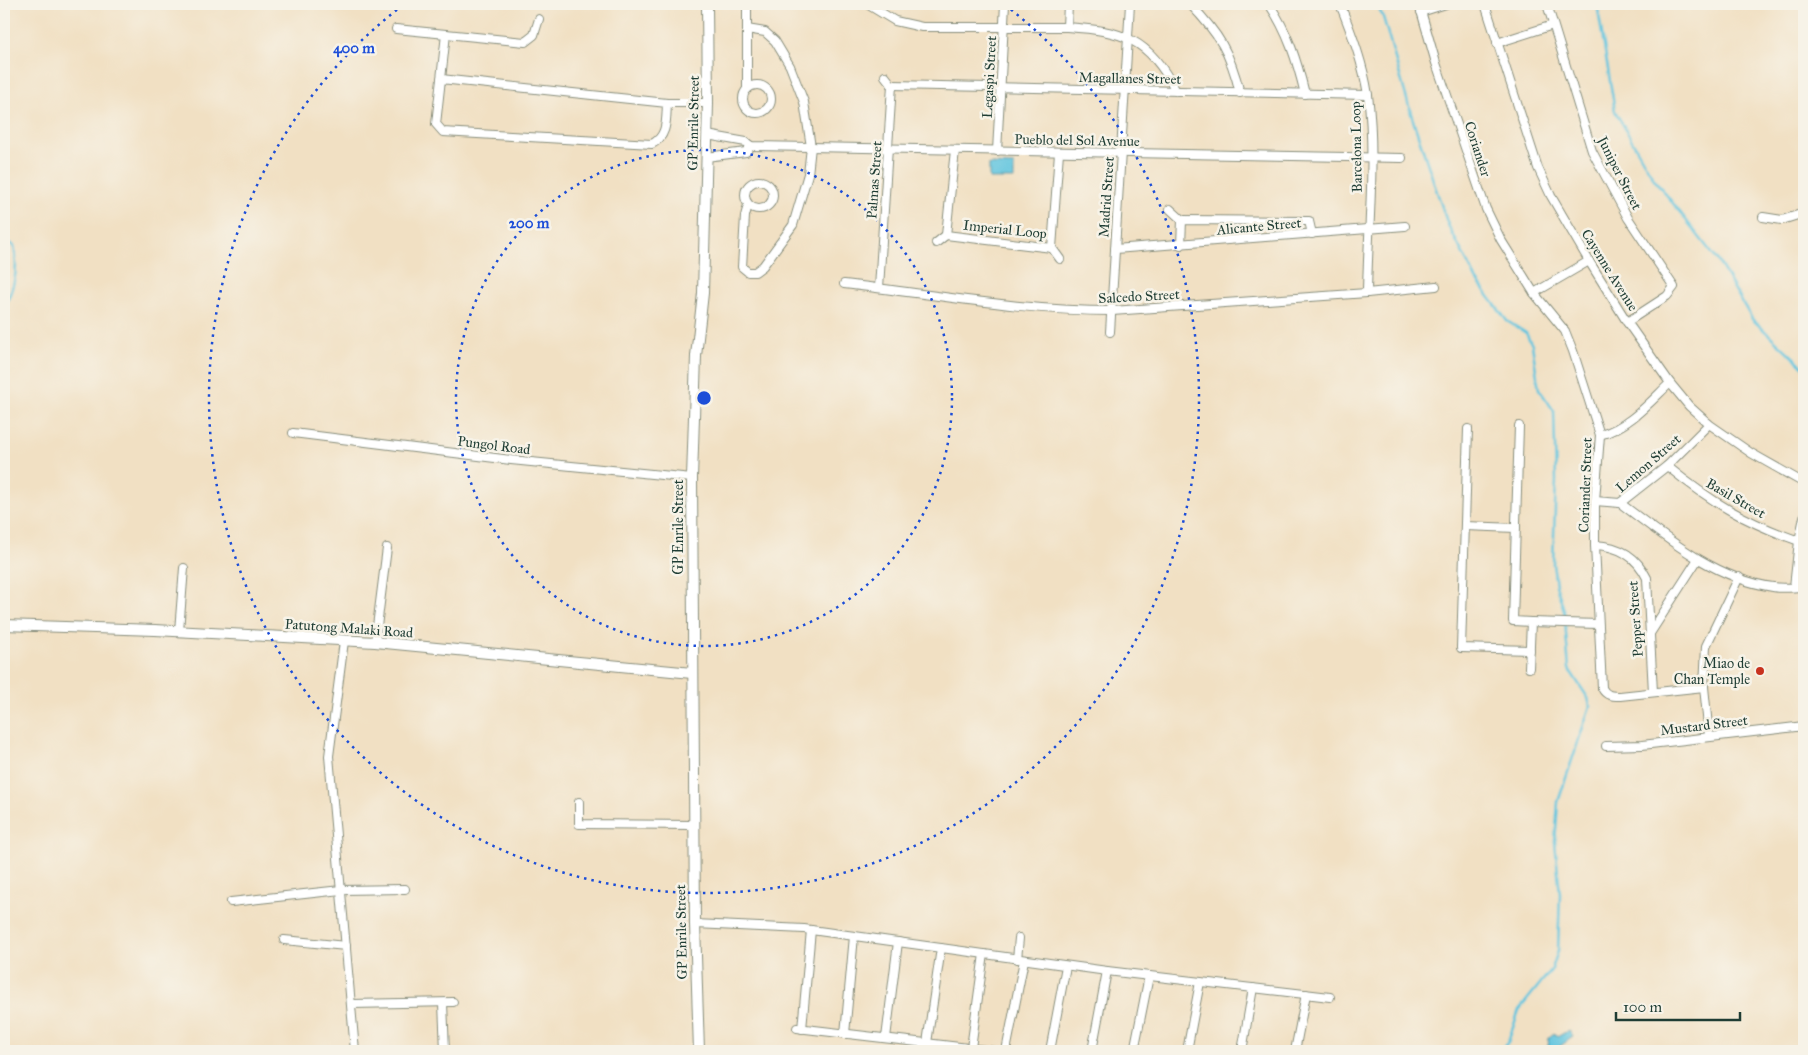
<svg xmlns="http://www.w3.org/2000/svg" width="1808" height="1055" font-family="'IM FELL Great Primer',serif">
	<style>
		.water { fill: #61c5df; stroke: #40818a }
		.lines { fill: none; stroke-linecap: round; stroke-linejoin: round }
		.stream { stroke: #61c5df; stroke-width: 2.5 }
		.minor-casing { stroke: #888e7c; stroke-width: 10 }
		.tertiary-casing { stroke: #888e7c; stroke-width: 12 }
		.minor { stroke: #fff; stroke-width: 8 }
		.tertiary { stroke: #fff; stroke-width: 10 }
		.ring { fill: none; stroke: #1d4ed8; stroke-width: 2.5; stroke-dasharray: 2.5 5 }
		.poi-dot { fill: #c8321e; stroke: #f7f3e8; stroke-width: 2 }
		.labels { text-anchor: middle; stroke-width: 5; stroke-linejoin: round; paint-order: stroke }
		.street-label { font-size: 14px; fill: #1f3d34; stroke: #f7f3e8 }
		.poi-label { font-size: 14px; fill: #1f3d34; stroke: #f7f3e8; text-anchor: end }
		.centre { fill: #1d4ed8; stroke: #f7f3e8; stroke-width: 2.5 }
		.ring-label { font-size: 15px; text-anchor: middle; font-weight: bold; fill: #1d4ed8; stroke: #f7f3e8; stroke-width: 5; stroke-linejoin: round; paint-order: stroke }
	</style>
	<rect width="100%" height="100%" fill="#f7f3e8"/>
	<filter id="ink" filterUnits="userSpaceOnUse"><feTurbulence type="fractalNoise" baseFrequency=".02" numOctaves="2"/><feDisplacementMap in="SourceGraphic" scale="10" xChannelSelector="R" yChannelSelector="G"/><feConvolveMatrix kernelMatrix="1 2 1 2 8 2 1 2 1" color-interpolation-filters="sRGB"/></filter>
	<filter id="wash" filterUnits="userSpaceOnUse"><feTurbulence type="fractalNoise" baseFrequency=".0096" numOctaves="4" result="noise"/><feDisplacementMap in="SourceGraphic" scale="20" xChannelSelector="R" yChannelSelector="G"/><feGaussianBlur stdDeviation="1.12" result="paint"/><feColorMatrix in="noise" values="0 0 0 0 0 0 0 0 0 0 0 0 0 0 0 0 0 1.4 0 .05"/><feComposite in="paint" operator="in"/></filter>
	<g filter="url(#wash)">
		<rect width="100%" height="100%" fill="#f1e0c3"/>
		<g class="water">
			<polygon points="989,164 1014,165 1014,179 989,179"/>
			<polygon points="1569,1030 1573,1037 1553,1051 1544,1051 1548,1047 1549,1037 1554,1033 1557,1037"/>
		</g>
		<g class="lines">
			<g class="stream">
				<polyline points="1376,4 1383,17 1412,117 1448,225 1476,279 1507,321 1526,333 1532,345 1539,389 1554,411 1556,480 1553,564 1556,585 1564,610 1569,669 1588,698 1590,706 1558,802 1555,842 1560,894 1558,951 1552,969 1519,1010 1508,1042 1500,1051"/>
				<polyline points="1597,4 1615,111 1654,179 1718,261 1752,319 1804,367"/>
				<path d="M4,240l10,6c5,27 0,39 -10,63"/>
			</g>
		</g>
	</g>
	<g filter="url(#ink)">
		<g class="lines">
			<g class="minor-casing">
				<g id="minor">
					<polyline points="747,4 747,89"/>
					<path d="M867,4l28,17 27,6h145c57,4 81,11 109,64"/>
					<path d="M1190,4c29,30 40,48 50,89"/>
					<path d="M1269,4c19,28 28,57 36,90"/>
					<path d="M1340,4c12,30 23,59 28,91 8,63 0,134 -1,198"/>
					<path d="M1419,4l17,59 50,146 15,31 33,53 31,38 8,20 27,84 -5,66v44l7,143c4,8 10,8 18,8l84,-9"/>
					<polyline points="1485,4 1538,168 1551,196 1589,261 1627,322 1670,383 1689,406 1709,424 1751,453 1804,483"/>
					<polyline points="1547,4 1592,151 1628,218 1674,287 1667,296 1627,322"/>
					<polyline points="1421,12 1446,4"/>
					<polyline points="1067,27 1068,4"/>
					<polyline points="396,29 525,42 534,35 539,19"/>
					<polyline points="747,29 765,32 775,41 790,66 804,102 811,147 808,174 793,225 763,266 755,272 748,272 742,267 745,216 748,205"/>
					<polyline points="1497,43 1553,25"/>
					<polyline points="441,79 446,34"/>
					<circle cx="757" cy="99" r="14"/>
					<polyline points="892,85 1368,95"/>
					<path d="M667,103c-1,16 1,33 -15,41l-209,-12 -7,-8 5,-45 226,24h41"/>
					<polyline points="707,135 746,142 751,146 1402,158"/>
					<polyline points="997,151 1005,4"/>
					<polyline points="706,157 746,152 751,146"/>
					<circle cx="759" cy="195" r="14"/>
					<polyline points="1170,209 1182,220"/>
					<polyline points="1763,217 1782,220 1804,213"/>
					<polyline points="946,235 1052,248"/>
					<polyline points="946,235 955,150"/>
					<polyline points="936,243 946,235"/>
					<polyline points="1181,245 1182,220 1309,221 1312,234"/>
					<polyline points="1052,248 1059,152"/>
					<polyline points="1052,248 1060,259"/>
					<polyline points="1115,249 1405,226"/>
					<path d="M844,284c89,10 178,27 268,27l255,-18 69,-7"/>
					<polyline points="879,288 892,85 885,76"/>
					<polyline points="1534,293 1589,261"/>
					<polyline points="1110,332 1130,4"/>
					<polyline points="1519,426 1513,621 1531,622"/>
					<polyline points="1468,429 1461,648 1530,650"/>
					<polyline points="293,433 511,460 692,478"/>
					<path d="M1600,435c29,-8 49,-32 70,-52"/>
					<path d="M1667,466c44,36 78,56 132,75"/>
					<polyline points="1595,501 1620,503 1667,466 1709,424"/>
					<path d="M1620,503c45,34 95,76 153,84 10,2 21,0 31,0"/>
					<polyline points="1465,526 1516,528"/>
					<path d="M1595,545c24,1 42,12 52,33l6,114"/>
					<polyline points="1794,587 1799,541 1804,517"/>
					<polyline points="179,631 184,568"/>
					<polyline points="1649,635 1698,559"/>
					<polyline points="344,641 329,756 355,1051"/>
					<polyline points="375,642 387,548"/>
					<polyline points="1529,668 1531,622 1598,624"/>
					<polyline points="1709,736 1704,687 1706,646 1739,577"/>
					<polyline points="1606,746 1642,745 1804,726"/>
					<polyline points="579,802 579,824 694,825"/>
					<polyline points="231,902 341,890 405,889"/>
					<polyline points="695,924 804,929 1107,971 1330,997"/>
					<polyline points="284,940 346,946"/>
					<polyline points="1017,959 1019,938"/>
					<polyline points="443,1003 445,1051"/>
					<polyline points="352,1004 453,1002"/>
					<polyline points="797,1028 994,1051"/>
					<polyline points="802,1029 811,930"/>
					<polyline points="845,1034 854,936"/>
					<polyline points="886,1038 898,942"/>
					<polyline points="927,1043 941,948"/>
					<polyline points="971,1048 984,954"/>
					<polyline points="1006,1051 1024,960"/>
					<polyline points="1050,1051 1066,966"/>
					<polyline points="1092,1051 1107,971"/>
					<polyline points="1134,1051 1149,976"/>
					<polyline points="1187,1051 1200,982"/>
					<polyline points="1242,1051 1253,988"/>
					<polyline points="1295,1051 1306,994"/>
				</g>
			</g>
			<g class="tertiary-casing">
				<g id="tertiary">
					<polyline points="4,625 155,630 375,642 692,673"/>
					<polyline points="699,1051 695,924 692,478 696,356 703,293 708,103 707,4"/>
				</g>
			</g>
			<use href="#minor" class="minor"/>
			<use href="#tertiary" class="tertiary"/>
		</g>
	</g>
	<g class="ring">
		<circle cx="704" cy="398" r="248"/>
		<path d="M1005 5A495 495 0 1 1 403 5"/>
	</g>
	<circle class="poi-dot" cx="1760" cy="671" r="5"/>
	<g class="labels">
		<g class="street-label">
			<text transform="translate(989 77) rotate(-87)" y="5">Legaspi Street</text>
			<text transform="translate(1130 78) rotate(1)" y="5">Magallanes Street</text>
			<text transform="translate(693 123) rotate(-89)" y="5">GP Enrile Street</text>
			<text transform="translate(1077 140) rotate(1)" y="5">Pueblo del Sol Avenue</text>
			<text transform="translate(1356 147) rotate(-91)" y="5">Barcelona Loop</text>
			<text transform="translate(1478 149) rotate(72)" y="5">Coriander</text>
			<text transform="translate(1620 173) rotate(63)" y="5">Juniper Street</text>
			<text transform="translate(874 180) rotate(-86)" y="5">Palmas Street</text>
			<text transform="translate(1106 197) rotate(-86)" y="5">Madrid Street</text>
			<text transform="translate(1259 226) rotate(-5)" y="5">Alicante Street</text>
			<text transform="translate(1005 229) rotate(6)" y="5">Imperial Loop</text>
			<text transform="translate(1610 270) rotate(58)" y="5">Cayenne Avenue</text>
			<text transform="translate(1139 296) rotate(-3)" y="5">Salcedo Street</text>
			<text transform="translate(494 445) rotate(7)" y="5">Pungol Road</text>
			<text transform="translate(1648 463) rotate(-41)" y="5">Lemon Street</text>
			<text transform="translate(1585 485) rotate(-88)" y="5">Coriander Street</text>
			<text transform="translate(1736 498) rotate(30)" y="5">Basil Street</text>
			<text transform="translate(678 527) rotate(-90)" y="5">GP Enrile Street</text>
			<text transform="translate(1635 619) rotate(-94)" y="5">Pepper Street</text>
			<text transform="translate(349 628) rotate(4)" y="5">Patutong Malaki Road</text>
			<text transform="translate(1704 725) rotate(-7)" y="5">Mustard Street</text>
			<text transform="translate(681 932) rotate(-91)" y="5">GP Enrile Street</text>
		</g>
		<g class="poi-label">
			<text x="1750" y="668">Miao de<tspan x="1750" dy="16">Chan Temple</tspan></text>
		</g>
	</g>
	<circle cx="704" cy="398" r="8" class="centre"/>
	<g class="ring-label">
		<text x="354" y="53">400 m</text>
		<text x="529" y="228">200 m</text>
	</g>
	<rect width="1808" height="1055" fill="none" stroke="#f7f3e8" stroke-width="20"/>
	<path d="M1616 1012v8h124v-8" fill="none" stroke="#1f3d34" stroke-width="2.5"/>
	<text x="1623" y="1012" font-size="15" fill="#1f3d34" stroke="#f7f3e8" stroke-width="4" paint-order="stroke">100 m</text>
</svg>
